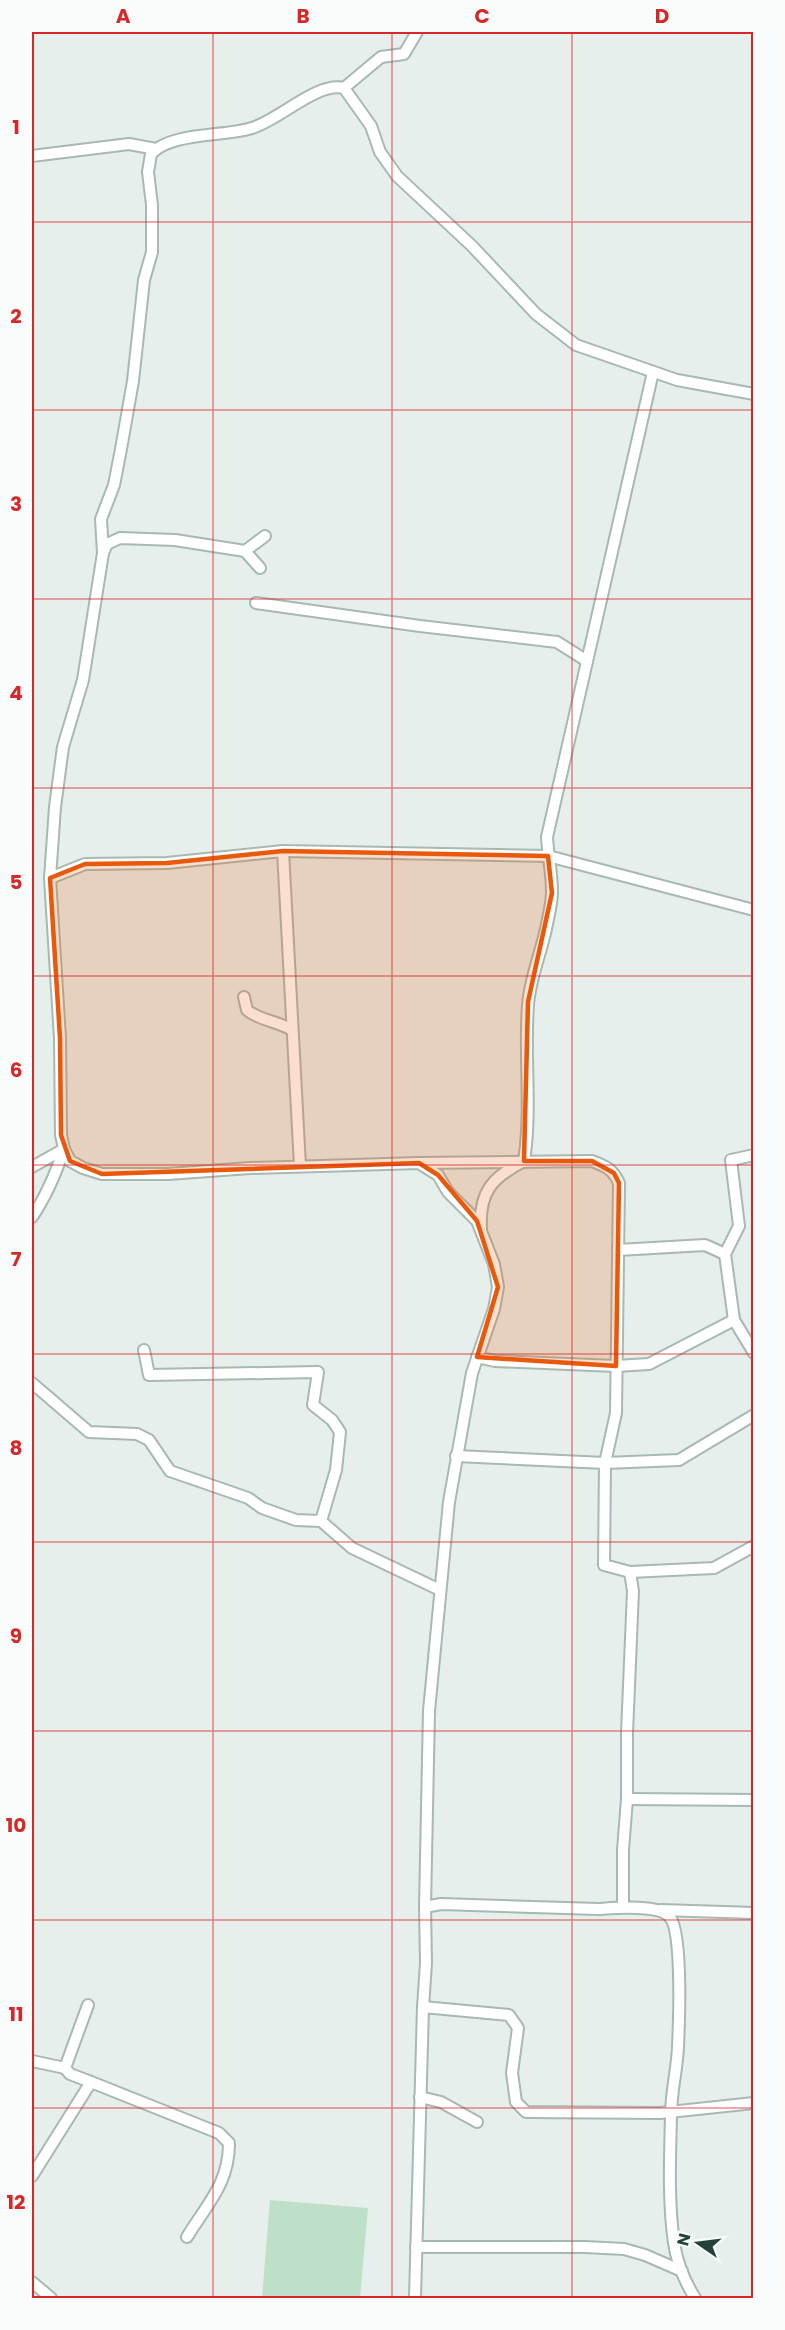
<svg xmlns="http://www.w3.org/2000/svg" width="785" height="2330" font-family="Poppins,sans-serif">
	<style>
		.green { fill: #bfe0c8 }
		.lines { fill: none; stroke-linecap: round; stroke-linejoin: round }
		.minor-casing { stroke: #a8b8b2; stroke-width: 14 }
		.minor { stroke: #fff; stroke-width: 10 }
		.marked { fill: #e8590c; fill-opacity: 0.2; stroke: #e8590c; stroke-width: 4.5; stroke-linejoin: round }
		.grid { fill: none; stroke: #d62828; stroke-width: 1.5; stroke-opacity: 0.55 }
		.neatline { fill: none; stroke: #d62828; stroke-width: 2 }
		.grid-label { font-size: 20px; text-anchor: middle; font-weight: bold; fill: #d62828 }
	</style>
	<rect width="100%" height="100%" fill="#e6efeb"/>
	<polygon class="green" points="270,2200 368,2208 360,2298 262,2298"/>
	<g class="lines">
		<g class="minor-casing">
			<g id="minor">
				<polyline points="344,88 381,57 404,54 417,32"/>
				<polyline points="32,156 129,144 156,149"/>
				<polyline points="245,551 265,536"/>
				<polyline points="103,553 107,544 120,538 175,540 245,551 260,568"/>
				<polyline points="256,603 420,626 557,642 587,661"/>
				<polyline points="283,851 548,856 754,910"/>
				<polyline points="50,878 85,864 167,863 283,851 300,1166"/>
				<path d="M244,997l3,13c13,11 31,11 45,20"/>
				<polyline points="754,1155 731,1160 739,1226 725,1254 734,1320 754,1353"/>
				<path d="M419,1163l173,-2c13,5 21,8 27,22l-3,230 -11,50 -1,102 26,7 3,19 -6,142v66l-4,51v57"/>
				<polyline points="32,1167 64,1149"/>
				<path d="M32,1217c15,-22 24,-44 32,-68"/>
				<path d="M481,1228c-2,-37 12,-51 43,-67 8,-52 0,-104 4,-156 2,-28 14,-54 19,-81 2,-10 5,-22 5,-32 0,-18 -4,-37 -5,-55l106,-465"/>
				<polyline points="618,1250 705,1245 725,1254"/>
				<polyline points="144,1350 149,1375 318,1372 313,1405 332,1420 340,1432 336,1470 321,1521 352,1548 440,1590"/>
				<polyline points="477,1357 495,1361 616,1366 649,1364 734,1320"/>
				<polyline points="32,1383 89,1432 137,1434 149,1440 170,1471 248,1498 262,1508 296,1520 321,1521"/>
				<polyline points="456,1456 605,1463 679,1460 754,1415"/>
				<polyline points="630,1572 714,1568 754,1546"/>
				<polyline points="627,1799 754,1800"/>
				<path d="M425,1907l4,-196 20,-209 23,-129 22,-64 4,-22 -4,-23 -17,-43 -29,-29 -10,-17 -19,-12 -169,5 -82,6h-66l-19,-6 -13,-7 -6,-12 -3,-14 -1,-97 -10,-160 5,-71 8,-60 20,-67 20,-127 -2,-34 13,-34 7,-36 12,-68 11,-101 8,-28v-47l-4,-33 3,-18c20,-22 72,-17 101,-26 29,-9 64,-46 92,-40l27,38 9,26 17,24 75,70 64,68 40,31 101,35 77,14"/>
				<polyline points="661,1910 754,1913"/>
				<polyline points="88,2005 65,2068 70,2074 91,2082"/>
				<path d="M423,2007l3,-44 -1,-56 16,-3 157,5c17,-1 59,-5 71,7 14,13 10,108 9,131 -1,23 -7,45 -7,68 -1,42 -3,87 3,128 3,20 11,39 21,55"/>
				<polyline points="32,2061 65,2068"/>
				<polyline points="420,2097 441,2102 477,2122"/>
				<path d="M32,2176l59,-94 128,51 10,10c0,41 -22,61 -42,94"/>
				<polyline points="416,2247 585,2247 624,2249 645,2255 682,2271"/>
				<polyline points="32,2282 51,2298"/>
				<polyline points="415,2298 423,2007 509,2015 518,2028 512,2073 516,2102 526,2112 660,2113 754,2103"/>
			</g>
		</g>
		<use href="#minor" class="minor"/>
	</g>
	<path class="marked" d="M283,851l265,5 4,37 -24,109 -4,159h68l22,12 5,10 -3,183 -139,-9 21,-70 -21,-66 -39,-46 -19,-12 -317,11 -32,-13 -9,-26 -1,-97 -10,-160 35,-14 82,-1z"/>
	<path class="grid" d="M213,32v2266M392,32v2266M572,32v2266M32,222h722M32,410h722M32,599h722M32,788h722M32,976h722M32,1165h722M32,1354h722M32,1542h722M32,1731h722M32,1920h722M32,2108h722"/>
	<rect width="785" height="2330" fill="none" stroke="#f7fbf9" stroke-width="66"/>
	<g transform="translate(698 2243) rotate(284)" stroke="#f7fbf9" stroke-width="4.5" paint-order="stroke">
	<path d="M0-4.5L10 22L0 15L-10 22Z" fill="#24423a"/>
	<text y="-9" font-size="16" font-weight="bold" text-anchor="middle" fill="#24423a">N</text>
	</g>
	<rect x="33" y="33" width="719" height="2264" class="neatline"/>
	<g class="grid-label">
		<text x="123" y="23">A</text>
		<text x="303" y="23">B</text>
		<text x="482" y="23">C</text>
		<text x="662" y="23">D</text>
		<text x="16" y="134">1</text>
		<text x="16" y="323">2</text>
		<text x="16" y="511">3</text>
		<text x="16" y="700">4</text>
		<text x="16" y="889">5</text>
		<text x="16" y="1077">6</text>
		<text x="16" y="1266">7</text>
		<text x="16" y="1455">8</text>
		<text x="16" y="1643">9</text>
		<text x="16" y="1832">10</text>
		<text x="16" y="2021">11</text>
		<text x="16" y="2209">12</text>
	</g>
</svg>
